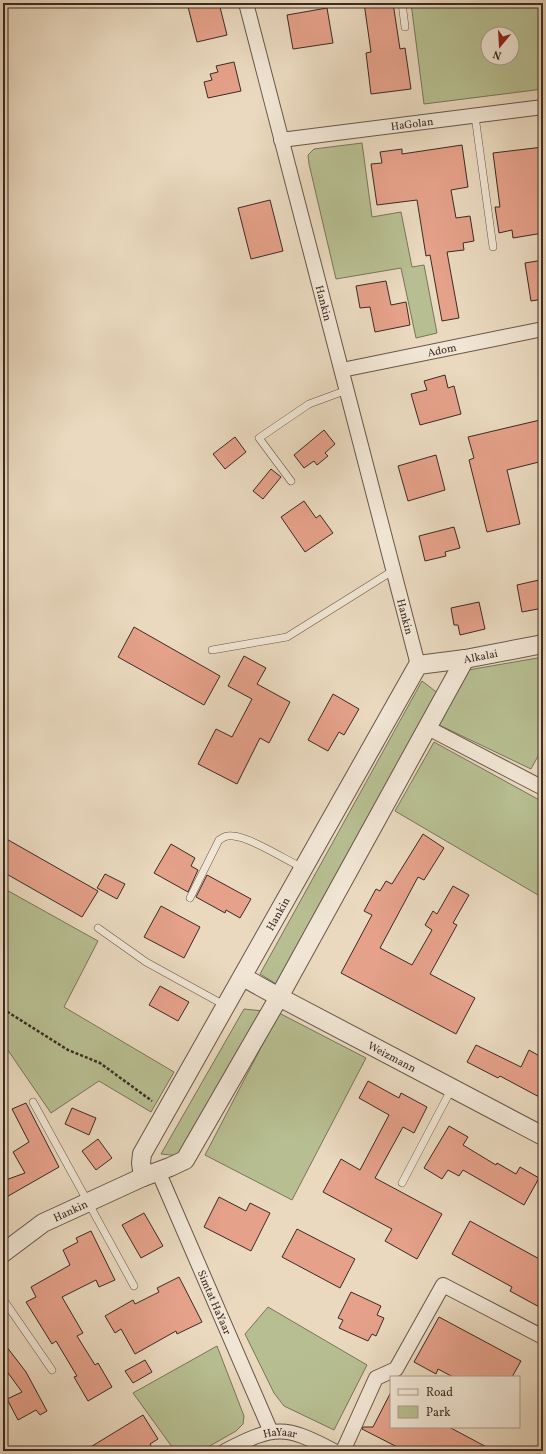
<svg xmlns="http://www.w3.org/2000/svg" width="546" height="1454" font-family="Vollkorn,serif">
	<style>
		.green { fill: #b7bf92; stroke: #7a745a; fill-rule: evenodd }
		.building { fill: #e5a18a; stroke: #3c2a22 }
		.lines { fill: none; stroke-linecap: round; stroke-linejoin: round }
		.service-casing { stroke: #685649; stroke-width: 8 }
		.minor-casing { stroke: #685649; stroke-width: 16 }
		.tertiary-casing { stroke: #685649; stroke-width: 20 }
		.path { stroke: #3c2a22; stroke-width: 2.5; stroke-dasharray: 3 2; stroke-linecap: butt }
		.service { stroke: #f1e6d5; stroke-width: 7 }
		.minor { stroke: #f1e6d5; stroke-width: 14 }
		.tertiary { stroke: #f1e6d5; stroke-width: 18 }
		.labels { text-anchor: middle; stroke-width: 3; stroke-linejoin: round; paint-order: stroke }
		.street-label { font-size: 11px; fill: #3c2a22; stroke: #f1e6d5 }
	</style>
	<rect width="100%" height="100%" fill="#ead9bf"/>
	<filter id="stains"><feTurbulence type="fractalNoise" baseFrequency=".005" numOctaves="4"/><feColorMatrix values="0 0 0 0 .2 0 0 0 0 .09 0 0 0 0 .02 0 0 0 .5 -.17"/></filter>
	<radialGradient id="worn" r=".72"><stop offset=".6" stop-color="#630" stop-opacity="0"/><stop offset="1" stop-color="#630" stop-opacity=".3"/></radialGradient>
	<g class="green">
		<path d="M411,3h132v86l-119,15zM488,34h24v24h-24z"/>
		<polygon points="362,143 372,217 401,212 412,267 424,265 437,333 416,338 401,268 336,279 309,164 308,155 314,149"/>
		<polygon points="543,657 543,747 531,769 437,724 468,670"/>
		<polygon points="422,681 439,694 278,985 260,974"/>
		<polygon points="434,742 543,802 543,885 538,895 395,811"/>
		<polygon points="3,888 98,941 64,1007 174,1072 151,1112 99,1081 51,1113 3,1043"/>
		<polygon points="244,1009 263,1011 180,1156 161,1154"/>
		<polygon points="279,1013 366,1058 292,1200 205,1155"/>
		<polygon points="268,1307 367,1365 334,1430 284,1406 274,1393 245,1334"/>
		<polygon points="217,1346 244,1416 243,1424 236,1431 201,1451 175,1451 133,1393"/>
	</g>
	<g class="building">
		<polygon points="187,3 219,3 227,35 197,42"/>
		<polygon points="364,3 393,3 400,49 405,48 411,89 371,94 366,53 371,52"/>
		<polygon points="327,8 333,43 293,49 287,15"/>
		<polygon points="234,62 241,91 208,98 204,82 212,80 210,74 218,72 216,66"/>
		<polygon points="462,145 468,187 451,190 456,218 470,216 474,241 463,243 464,250 447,252 459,318 442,321 430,255 426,256 417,200 377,205 371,164 382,163 380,152 402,149 402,154"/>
		<polygon points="543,147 543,233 513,238 512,230 499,233 495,207 500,207 493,153"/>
		<polygon points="270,200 283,251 251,259 238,208"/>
		<polygon points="543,260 543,299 531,301 525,263"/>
		<polygon points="386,281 391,305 406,302 410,325 375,332 370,307 360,308 356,286"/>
		<polygon points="445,375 448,388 454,386 461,414 420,425 411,394 427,390 424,381"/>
		<polygon points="540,420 543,434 543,461 507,470 520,524 487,532 469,460 474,458 468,437"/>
		<polygon points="324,430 335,444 325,453 328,456 317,465 314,461 304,468 294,455"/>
		<polygon points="235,437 246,452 225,469 213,454"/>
		<polygon points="436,455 445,490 408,501 398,466"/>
		<polygon points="271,469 281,477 263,499 253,491"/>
		<polygon points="304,501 316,518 320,515 333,533 305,552 281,517"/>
		<polygon points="454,527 460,548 445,552 446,556 425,561 419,536"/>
		<polygon points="539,580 541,590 543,589 543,608 522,612 517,585"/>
		<polygon points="479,602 485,629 460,635 458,625 454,625 451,608"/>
		<polygon points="134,627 220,676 204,705 118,657"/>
		<polygon points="244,656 266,668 257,684 290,702 269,743 260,738 237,784 198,764 216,729 232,737 252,699 228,686"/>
		<polygon points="333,694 359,709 344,735 339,732 328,751 308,740"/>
		<polygon points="423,834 444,848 424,880 418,877 380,948 412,965 432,930 425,925 433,911 437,914 453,886 469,895 453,923 457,925 430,974 475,998 456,1034 341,973 372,915 364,911 376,889 380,891 386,881 392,884"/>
		<polygon points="3,837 98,891 82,917 3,872"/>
		<polygon points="171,844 195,858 191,866 198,870 188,892 154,873"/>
		<polygon points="105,874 125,884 117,899 97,888"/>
		<polygon points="207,875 251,899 240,918 226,910 225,913 196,897"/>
		<polygon points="161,906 200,927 184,958 144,937"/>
		<polygon points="160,986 189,1002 178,1021 149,1005"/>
		<polygon points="476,1045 521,1067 529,1050 543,1058 543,1099 500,1076 498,1078 467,1062"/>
		<polygon points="368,1081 399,1098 401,1093 427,1107 414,1133 403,1127 375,1178 442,1214 417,1259 385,1241 392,1229 323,1192 341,1159 360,1170 389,1115 359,1098"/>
		<polygon points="26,1103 59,1167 3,1199 3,1181 25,1173 13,1152 29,1142 12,1109"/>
		<polygon points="72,1108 96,1118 89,1135 65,1124"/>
		<polygon points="449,1126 468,1137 463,1145 496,1165 497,1163 516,1174 520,1167 539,1178 524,1205 463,1170 459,1176 448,1170 442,1179 424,1168"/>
		<polygon points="98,1139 112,1158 96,1170 82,1151"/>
		<polygon points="219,1197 246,1211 250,1203 270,1213 251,1251 204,1227"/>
		<polygon points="144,1213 163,1246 141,1258 122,1225"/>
		<polygon points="470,1221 543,1261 543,1309 510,1291 512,1287 452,1254"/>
		<polygon points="297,1229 355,1259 340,1288 282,1257"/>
		<polygon points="91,1231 115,1280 99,1287 96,1280 62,1297 83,1333 77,1336 95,1365 98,1363 112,1387 88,1401 74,1377 77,1376 56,1341 52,1344 26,1302 36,1297 31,1287 70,1265 63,1250 78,1242 76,1238"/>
		<polygon points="179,1277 202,1322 177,1334 176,1331 135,1354 121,1329 115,1333 105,1316 133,1300 135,1304 159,1292 157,1288"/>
		<polygon points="351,1292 381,1306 377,1315 384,1318 376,1336 372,1334 368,1341 339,1328 343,1320 338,1318"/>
		<polygon points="439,1317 521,1361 512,1377 453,1377 438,1369 436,1374 414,1362"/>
		<polygon points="3,1342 26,1372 47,1411 40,1415 36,1410 18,1420 7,1399 22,1392 3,1366"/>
		<polygon points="145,1360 152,1372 133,1383 125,1371"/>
		<polygon points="391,1392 391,1427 449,1427 494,1451 405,1451 362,1429 363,1427 373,1427"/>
		<polygon points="143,1415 158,1439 150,1444 154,1451 84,1451"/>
	</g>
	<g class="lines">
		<g class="service-casing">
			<g id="service">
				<polyline points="402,3 405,27"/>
				<polyline points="475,116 493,247"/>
				<polyline points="291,481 259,438 309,404 347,390"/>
				<polyline points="212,650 287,637 394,570"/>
				<path d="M190,898l29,-58c5,-3 8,-5 14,-4 17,1 53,24 70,32"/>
				<polyline points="98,928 146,962 226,1006"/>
				<polyline points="33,1102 134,1286"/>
				<polyline points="402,1183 452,1088"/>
				<polyline points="3,1299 52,1370"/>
			</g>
		</g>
		<g class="minor-casing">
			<g id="minor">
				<path id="s1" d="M246,3l172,662"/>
				<path id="s2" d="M281,140l262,-33"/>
				<path id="s3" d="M342,370l201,-41"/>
				<polyline points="428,728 543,788"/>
				<path id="s4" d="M158,1171l113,261"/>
				<path id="s5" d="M225,1451c50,-26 60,-26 109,0"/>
				<polyline points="343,1451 376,1378 396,1369 443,1285 543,1337"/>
			</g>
		</g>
		<g class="tertiary-casing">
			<g id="tertiary">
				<path id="s6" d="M243,977l36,20 264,139"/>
				<path id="s7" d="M143,1177l-2,-14 1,-9 276,-489 47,-6 78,-15"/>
				<path id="s8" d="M3,1253l40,-30 100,-46 27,-10 15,-7 94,-163 186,-338"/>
			</g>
		</g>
		<polyline class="path" points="3,1009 68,1050 100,1063 152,1101"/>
		<use href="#service" class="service"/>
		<use href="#minor" class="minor"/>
		<use href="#tertiary" class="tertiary"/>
	</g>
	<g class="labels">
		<g class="street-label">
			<text dy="4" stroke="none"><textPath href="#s2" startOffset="132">HaGolan</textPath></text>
			<text dy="4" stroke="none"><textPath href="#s1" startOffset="310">Hankin</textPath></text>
			<text dy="4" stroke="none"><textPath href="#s3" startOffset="102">Adom</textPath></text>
			<text dy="4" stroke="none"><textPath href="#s1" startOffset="634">Hankin</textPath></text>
			<text dy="4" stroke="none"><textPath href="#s7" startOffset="648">Alkalai</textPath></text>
			<text dy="4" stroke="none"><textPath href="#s7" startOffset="299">Hankin</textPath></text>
			<text dy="4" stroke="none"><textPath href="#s6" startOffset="169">Weizmann</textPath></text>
			<text dy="4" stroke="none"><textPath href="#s8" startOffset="80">Hankin</textPath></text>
			<text dy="4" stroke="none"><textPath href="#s4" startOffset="143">Simtat HaYaar</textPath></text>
			<text dy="4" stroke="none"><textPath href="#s5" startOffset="59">HaYaar</textPath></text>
		</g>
	</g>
	<rect width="546" height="1454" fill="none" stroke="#ead9bf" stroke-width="16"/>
	<rect x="4" y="4" width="538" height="1446" fill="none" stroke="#3c2a22" stroke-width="2"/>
	<rect x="8" y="8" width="530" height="1438" fill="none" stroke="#3c2a22"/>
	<rect x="390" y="1376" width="130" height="52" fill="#f1e6d5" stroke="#a99b8d"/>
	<rect x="398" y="1389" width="20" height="6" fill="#f1e6d5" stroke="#a99b8d"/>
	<text x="426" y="1396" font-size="12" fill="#3c2a22">Road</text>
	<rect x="398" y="1406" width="20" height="12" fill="#b7bf92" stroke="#a99b8d"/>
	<text x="426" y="1416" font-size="12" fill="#3c2a22">Park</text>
	<g transform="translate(500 46) rotate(198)"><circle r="19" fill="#f1e6d5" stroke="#a99b8d"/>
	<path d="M0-3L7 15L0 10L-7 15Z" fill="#8f2418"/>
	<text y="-6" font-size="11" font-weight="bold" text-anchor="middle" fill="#3c2a22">N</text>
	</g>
	<rect width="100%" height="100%" filter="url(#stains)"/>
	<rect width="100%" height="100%" fill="url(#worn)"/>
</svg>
